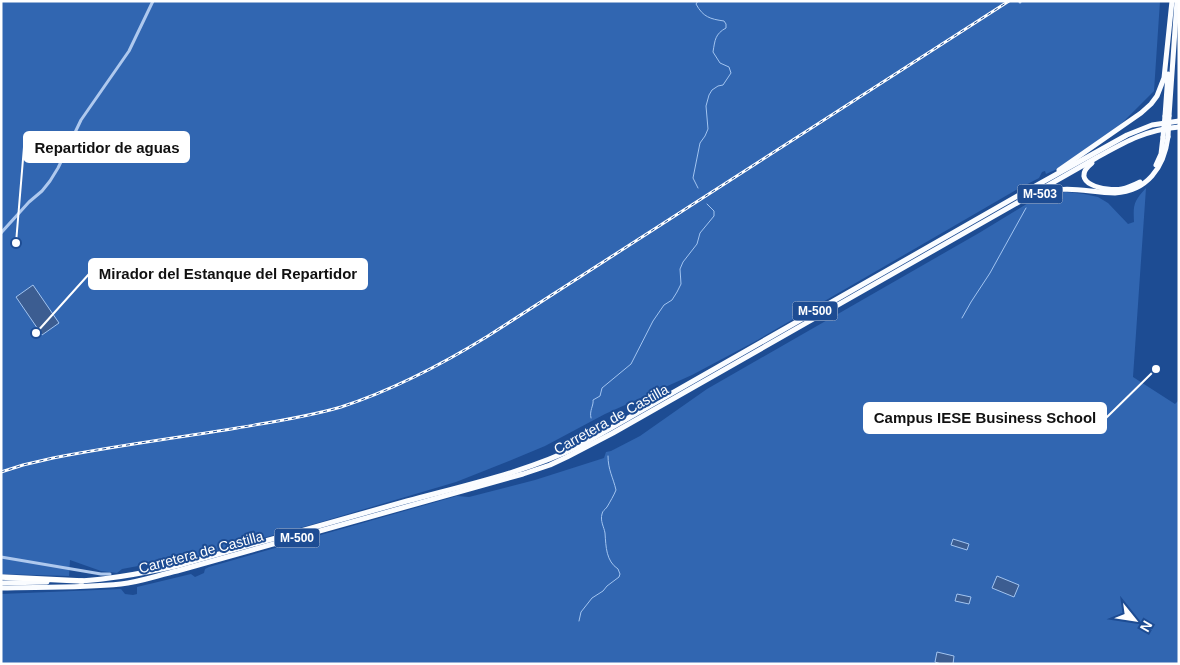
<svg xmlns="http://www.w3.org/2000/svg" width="1180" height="665" font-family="Helvetica,sans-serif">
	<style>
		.green { fill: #3166b1 }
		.water { fill: #3c5d91; stroke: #a2c4f0 }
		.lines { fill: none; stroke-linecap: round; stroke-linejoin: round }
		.stream { stroke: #a2c4f0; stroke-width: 1 }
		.minor { stroke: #afc9ee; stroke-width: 3 }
		.trunk { stroke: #fafcff; stroke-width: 5 }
		.motorway { stroke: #fff; stroke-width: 5.5 }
		.rail-casing { stroke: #fff; stroke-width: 3 }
		.rail { stroke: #1d4c93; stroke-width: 1; stroke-dasharray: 4; stroke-linecap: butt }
		.trunk-bridge { stroke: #fafcff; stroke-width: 5 }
		.labels { text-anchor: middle; stroke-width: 4; stroke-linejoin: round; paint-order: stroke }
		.shield { fill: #1d4c93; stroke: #bbc9df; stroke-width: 1 }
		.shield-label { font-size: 12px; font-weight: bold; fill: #fff }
		.street-label { font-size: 14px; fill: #fff; stroke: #1d4c93 }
		.leader { fill: none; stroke: #fff; stroke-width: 2 }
		.callout-dot { fill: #fff; stroke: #1d4c93; stroke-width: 2 }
		.callout { fill: #fff; stroke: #fff; stroke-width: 2 }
		.callout-label { font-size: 15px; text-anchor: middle; font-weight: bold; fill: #111 }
	</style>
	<rect width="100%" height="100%" fill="#1d4c93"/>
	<g class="green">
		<polygon points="1,1 1160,1 1154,91 1121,124 1055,170 1046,174 1045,171 1042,172 1039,178 1016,190 754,342 692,375 605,414 545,446 509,461 456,482 314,524 176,562 176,559 122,569 117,573 101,571 70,560 69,576 1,574"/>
		<path d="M1146,188l-13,189 42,27 4,-4v264h-1178v-70l120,-5 4,5 8,1 4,-1v-7l54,-13 4,3 9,-4 1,-4 4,-2 248,-71 12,1 66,-17 69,-22 2,-6 5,-1 29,-15 67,-47 272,-156 54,-33 21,-7 12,-1 18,2 14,3 10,6 20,21 6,-2c-1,-18 0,-21 12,-34z"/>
	</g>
	<g class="water">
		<polygon points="33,285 59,323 42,335 16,297"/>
		<polygon points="953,539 969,544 967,550 951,545"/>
		<polygon points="997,576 1019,585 1014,597 992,588"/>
		<polygon points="957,594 971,597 969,604 955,601"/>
		<polygon points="937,652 954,656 953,664 941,664 935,662"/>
	</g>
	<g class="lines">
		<g class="stream">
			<path d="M698,1l-2,3c7,13 14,15 28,17l2,3v4c-11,6 -11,12 -13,24l7,11 9,4 2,6 -8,12 -5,1 -6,4 -3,5 -3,11 2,23 -3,7 -5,7 -7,35 5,10"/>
			<polyline points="962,318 971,302 990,273 1026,208"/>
			<path d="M591,418c-2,-7 3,-13 2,-18l7,-4 2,-8 29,-24 22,-43 11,-16 8,-5 5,-8 4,-8 -1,-15 3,-7 14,-18 3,-11 14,-17v-5l-7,-7"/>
			<path d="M579,621l2,-9 11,-14 11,-7 4,-5 12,-9 1,-3 -2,-5c-12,-8 -12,-22 -13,-36 -1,-6 -5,-12 -3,-19 1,-4 2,-3 5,-7 3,-5 7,-12 9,-17 -3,-13 -8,-20 -8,-34"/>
		</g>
		<g class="minor">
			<polyline points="1020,1 1020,2"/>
			<polyline points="1,233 29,202 42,191 50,181 58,168 81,120 129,51 153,1"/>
			<polyline points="1,557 101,574 110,574"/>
		</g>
		<g class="trunk">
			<polyline points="1165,116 1168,74"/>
			<polyline points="1169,116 1177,1"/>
			<path d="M1092,163c-25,20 14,29 30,26 6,-1 12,-4 18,-7"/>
			<polyline points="1156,165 1161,154 1163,137"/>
			<polyline points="1059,170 1141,113 1151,104 1157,96 1164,78 1172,1"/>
			<path d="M1033,197c31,-14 50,-5 82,-4 32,-2 49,-25 53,-56"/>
			<path d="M80,581c33,-2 64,-8 96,-15 77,-22 154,-44 231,-65 59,-16 120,-29 174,-56l440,-251 106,-59 25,-10 27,-4"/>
			<polyline points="1,583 47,582"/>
			<path d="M1,588c40,-1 80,0 120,-4 19,-2 38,-9 56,-13l346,-97 27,-9 17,-8 46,-24 483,-275c29,-16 49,-28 83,-31"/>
		</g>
		<polyline class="motorway" points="1,577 82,581"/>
		<g class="rail-casing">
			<path id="rail" d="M1,472l22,-7 30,-7c61,-12 123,-20 184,-30 35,-6 70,-11 104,-21 52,-17 100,-42 147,-71l521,-335"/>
		</g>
		<use href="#rail" class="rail"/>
		<g class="trunk-bridge">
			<polyline points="1163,137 1165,116"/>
			<polyline points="1168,137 1169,116"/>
		</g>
	</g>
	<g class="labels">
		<g class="shield">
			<rect x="1017.5" y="184.5" width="45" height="19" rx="4"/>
			<rect x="792.5" y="301.5" width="45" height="19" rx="4"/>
			<rect x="274.5" y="528.5" width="45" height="19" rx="4"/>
		</g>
		<g class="shield-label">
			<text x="1040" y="198">M-503</text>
			<text x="815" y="315">M-500</text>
			<text x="297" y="542">M-500</text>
		</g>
		<g class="street-label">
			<text transform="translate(611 419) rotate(-29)" y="5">Carretera de Castilla</text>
			<text transform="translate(201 552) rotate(-15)" y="5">Carretera de Castilla</text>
		</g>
	</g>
	<path class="leader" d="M16 243L24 147M36 333L89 274M1156 369L1106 418"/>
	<g class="callout-dot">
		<circle cx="16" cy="243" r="5"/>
		<circle cx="36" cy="333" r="5"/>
		<circle cx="1156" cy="369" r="5"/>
	</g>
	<g class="callout">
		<rect x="24" y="132" width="165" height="30" rx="5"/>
		<rect x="89" y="259" width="278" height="30" rx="5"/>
		<rect x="864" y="403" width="242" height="30" rx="5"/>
	</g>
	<g class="callout-label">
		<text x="107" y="153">Repartidor de aguas</text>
		<text x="228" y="279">Mirador del Estanque del Repartidor</text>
		<text x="985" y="423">Campus IESE Business School</text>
	</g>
	<rect width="1180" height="665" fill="none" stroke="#ffffff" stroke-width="5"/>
	<g transform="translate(1135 620) rotate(120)" stroke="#1d4c93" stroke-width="4" paint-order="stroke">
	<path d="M0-4L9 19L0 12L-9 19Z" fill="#ffffff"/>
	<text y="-8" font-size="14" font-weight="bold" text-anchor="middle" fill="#ffffff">N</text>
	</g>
</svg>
